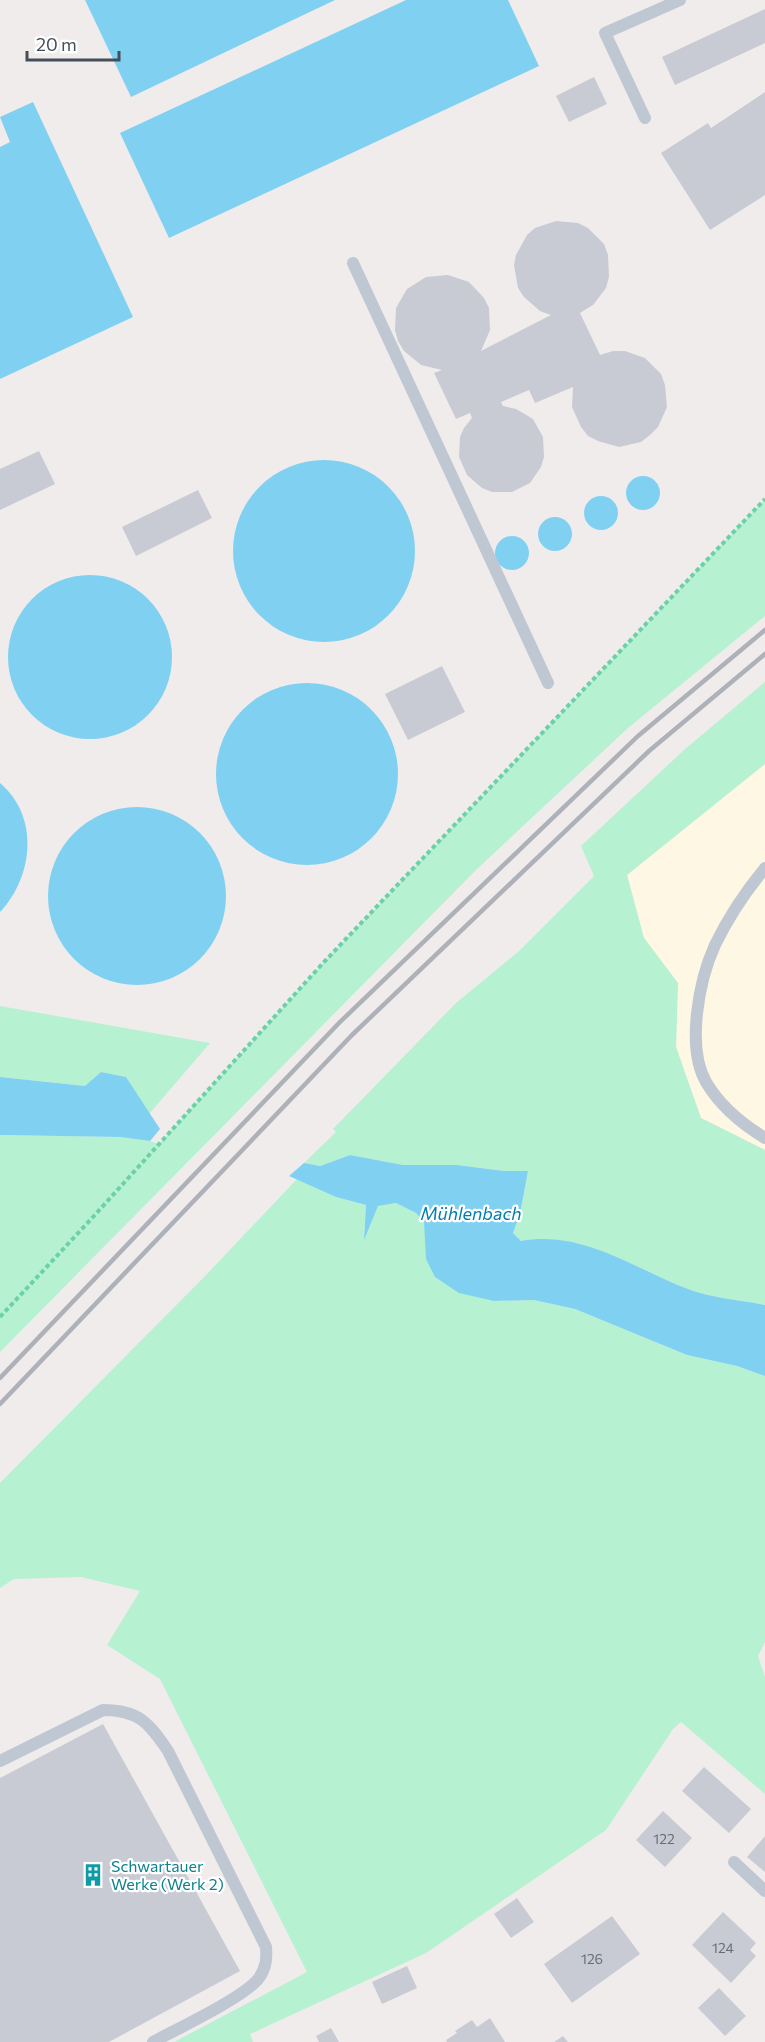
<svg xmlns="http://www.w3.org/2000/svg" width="765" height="2042" font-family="Commissioner,sans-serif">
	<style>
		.commercial { fill: #fdf7e3 }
		.green { fill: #b6f1d2 }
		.water { fill: #80d1f1 }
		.building { fill: #c8cbd3 }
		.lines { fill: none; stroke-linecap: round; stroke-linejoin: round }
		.path { stroke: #6cd1a8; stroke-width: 4; stroke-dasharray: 4.5 3; stroke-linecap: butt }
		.service { stroke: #bfc7d3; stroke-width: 12 }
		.rail { stroke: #aeb1b8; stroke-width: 4.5 }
		.labels { text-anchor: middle; stroke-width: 4.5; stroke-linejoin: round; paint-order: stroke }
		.number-label { font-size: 14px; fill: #656d79 }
		.culture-label { font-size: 16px; fill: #0d838f; stroke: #fff; text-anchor: start }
		.water-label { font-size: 18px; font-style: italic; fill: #027daf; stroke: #fff }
	</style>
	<rect width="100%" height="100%" fill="#f0ecec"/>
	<polygon class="commercial" points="765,764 765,1150 701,1118 676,1047 678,983 644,938 627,875"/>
	<g class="green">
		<polygon points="765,499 765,616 628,728 477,869 0,1352 0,1135 120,1137 150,1141 159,1144 324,962"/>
		<path d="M765,682v82l-138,111 17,63 34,45 -2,64 25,71 64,32v155c-25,-5 -54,-7 -77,-16 -53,-20 -107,-60 -166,-47l-9,-9 7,-19 8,-43h-24l-47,-6h-54l-53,-10 -31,11 -15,-3 32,-31 -3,-3 123,-126 62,-51 76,-76 -13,-30 103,-96z"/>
		<polygon points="0,1006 210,1043 149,1114 126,1077 101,1072 85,1086 0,1077"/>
		<polygon points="297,1179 336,1197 366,1205 364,1237 378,1206 396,1203 416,1213 424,1222 426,1239 494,1301 534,1300 575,1309 687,1355 737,1366 765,1376 765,1642 758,1656 765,1677 765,1794 681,1722 673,1729 606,1830 426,1953 250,2034 253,2042 174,2042 307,1972 160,1679 107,1645 140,1591 81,1577 14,1579 0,1588 0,1483 208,1273"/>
	</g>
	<g class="water">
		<polygon points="85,0 335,0 131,97"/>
		<polygon points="406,0 508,0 539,66 169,238 120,133"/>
		<polygon points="33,102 133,317 0,379 0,147 10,142 0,117"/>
		<circle cx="324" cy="551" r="91"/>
		<circle cx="643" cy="493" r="17"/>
		<circle cx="601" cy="513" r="17"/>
		<circle cx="555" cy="534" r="17"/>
		<circle cx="512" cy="553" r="17"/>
		<circle cx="90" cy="657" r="82"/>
		<circle cx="307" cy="774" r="91"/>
		<path d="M0,783c40,34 33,94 0,129z"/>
		<circle cx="137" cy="896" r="89"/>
		<polygon points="101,1072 126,1077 160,1129 150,1141 120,1137 0,1135 0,1077 85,1086"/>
		<path d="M350,1155l53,10h54l47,6h24l-8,43 -7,19 8,8c62,-11 112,27 167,48 23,9 52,11 77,16v71l-28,-10 -50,-11 -112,-46 -41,-9 -40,1 -35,-8 -24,-16 -9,-18 -2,-37 -8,-9 -20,-10 -18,3 -14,34 2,-35 -30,-8 -47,-21 15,-13 16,3z"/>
	</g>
	<g class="building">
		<polygon points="765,9 765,43 675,85 662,57"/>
		<polygon points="594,77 607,104 569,122 556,96"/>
		<polygon points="765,92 765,195 710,230 661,153 708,123 711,128"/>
		<polygon points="556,221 578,223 588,228 604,244 608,255 609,277 606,288 593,305 580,313 600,355 613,351 625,351 645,358 661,374 665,385 667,407 658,427 650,435 641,442 619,447 598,441 588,436 581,427 572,407 573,387 535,403 529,390 501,402 503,406 516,409 533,419 543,437 544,457 541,467 530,483 512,492 492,492 482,488 467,475 459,457 460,437 464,428 472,418 470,413 456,419 434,373 442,370 421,365 404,351 398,341 395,330 396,308 407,289 426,277 448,275 469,282 484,298 489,308 490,330 481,351 551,315 540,311 524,297 518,288 514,265 516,255 527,235 535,228"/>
		<polygon points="39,451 55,484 0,510 0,469"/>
		<polygon points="198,490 212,518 136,556 122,527"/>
		<polygon points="442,666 465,712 408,740 385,694"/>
		<polygon points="103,1724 240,1971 109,2042 0,2042 0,1778"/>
		<polygon points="704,1767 751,1809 729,1833 682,1791"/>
		<polygon points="663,1811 692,1838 665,1867 636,1840"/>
		<polygon points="765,1836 765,1872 747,1857"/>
		<polygon points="517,1898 534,1922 511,1938 494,1914"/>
		<polygon points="723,1912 756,1943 750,1950 756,1956 731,1983 692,1945"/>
		<polygon points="612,1916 640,1954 572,2003 544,1964"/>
		<polygon points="407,1966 417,1988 382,2004 372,1982"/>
		<polygon points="719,1988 746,2016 725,2036 698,2008"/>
		<polygon points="490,2018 505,2042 447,2042 446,2040 457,2033 455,2031 472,2020 477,2027"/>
		<polygon points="331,2028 339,2042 319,2042 316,2036"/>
		<polygon points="563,2036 568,2042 554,2042"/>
	</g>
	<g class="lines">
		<polyline class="path" points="0,1317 93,1217 324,962 765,499"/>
		<g class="service">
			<polyline points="645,118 605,33 680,0"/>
			<polyline points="353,263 548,683"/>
			<path d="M765,868c-19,23 -37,50 -50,77 -16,35 -29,102 -9,137 14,24 36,42 59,56"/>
			<path d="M0,1761l103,-51c36,0 46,13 65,41l98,196c1,12 0,21 -7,31 -14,19 -82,51 -106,64"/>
			<polyline points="734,1862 765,1891"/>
		</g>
		<g class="rail">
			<polyline points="0,1378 339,1023 638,736 765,630"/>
			<polyline points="0,1404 352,1035 649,751 765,654"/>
		</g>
	</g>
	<defs>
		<g id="building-bare" transform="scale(1.8)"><path d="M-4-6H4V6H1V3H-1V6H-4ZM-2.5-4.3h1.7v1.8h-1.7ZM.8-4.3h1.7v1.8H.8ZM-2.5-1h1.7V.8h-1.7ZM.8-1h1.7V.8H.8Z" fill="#0f9aa8" stroke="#fff" stroke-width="2.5" paint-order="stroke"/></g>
	</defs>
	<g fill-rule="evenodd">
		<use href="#building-bare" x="93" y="1875"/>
	</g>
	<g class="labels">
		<g class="number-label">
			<text x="664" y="1844">122</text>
			<text x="723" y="1953">124</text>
			<text x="592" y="1964">126</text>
		</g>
		<g class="culture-label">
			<text x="111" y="1872">Schwartauer<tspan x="111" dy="18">Werke (Werk 2)</tspan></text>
		</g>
		<g class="water-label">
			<text x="471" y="1220">Mühlenbach</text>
		</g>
	</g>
	<path d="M27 51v9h92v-9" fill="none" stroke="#444e5b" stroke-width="3"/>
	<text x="36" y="51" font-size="18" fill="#444e5b" stroke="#ffffff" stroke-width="4.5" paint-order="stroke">20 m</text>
</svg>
